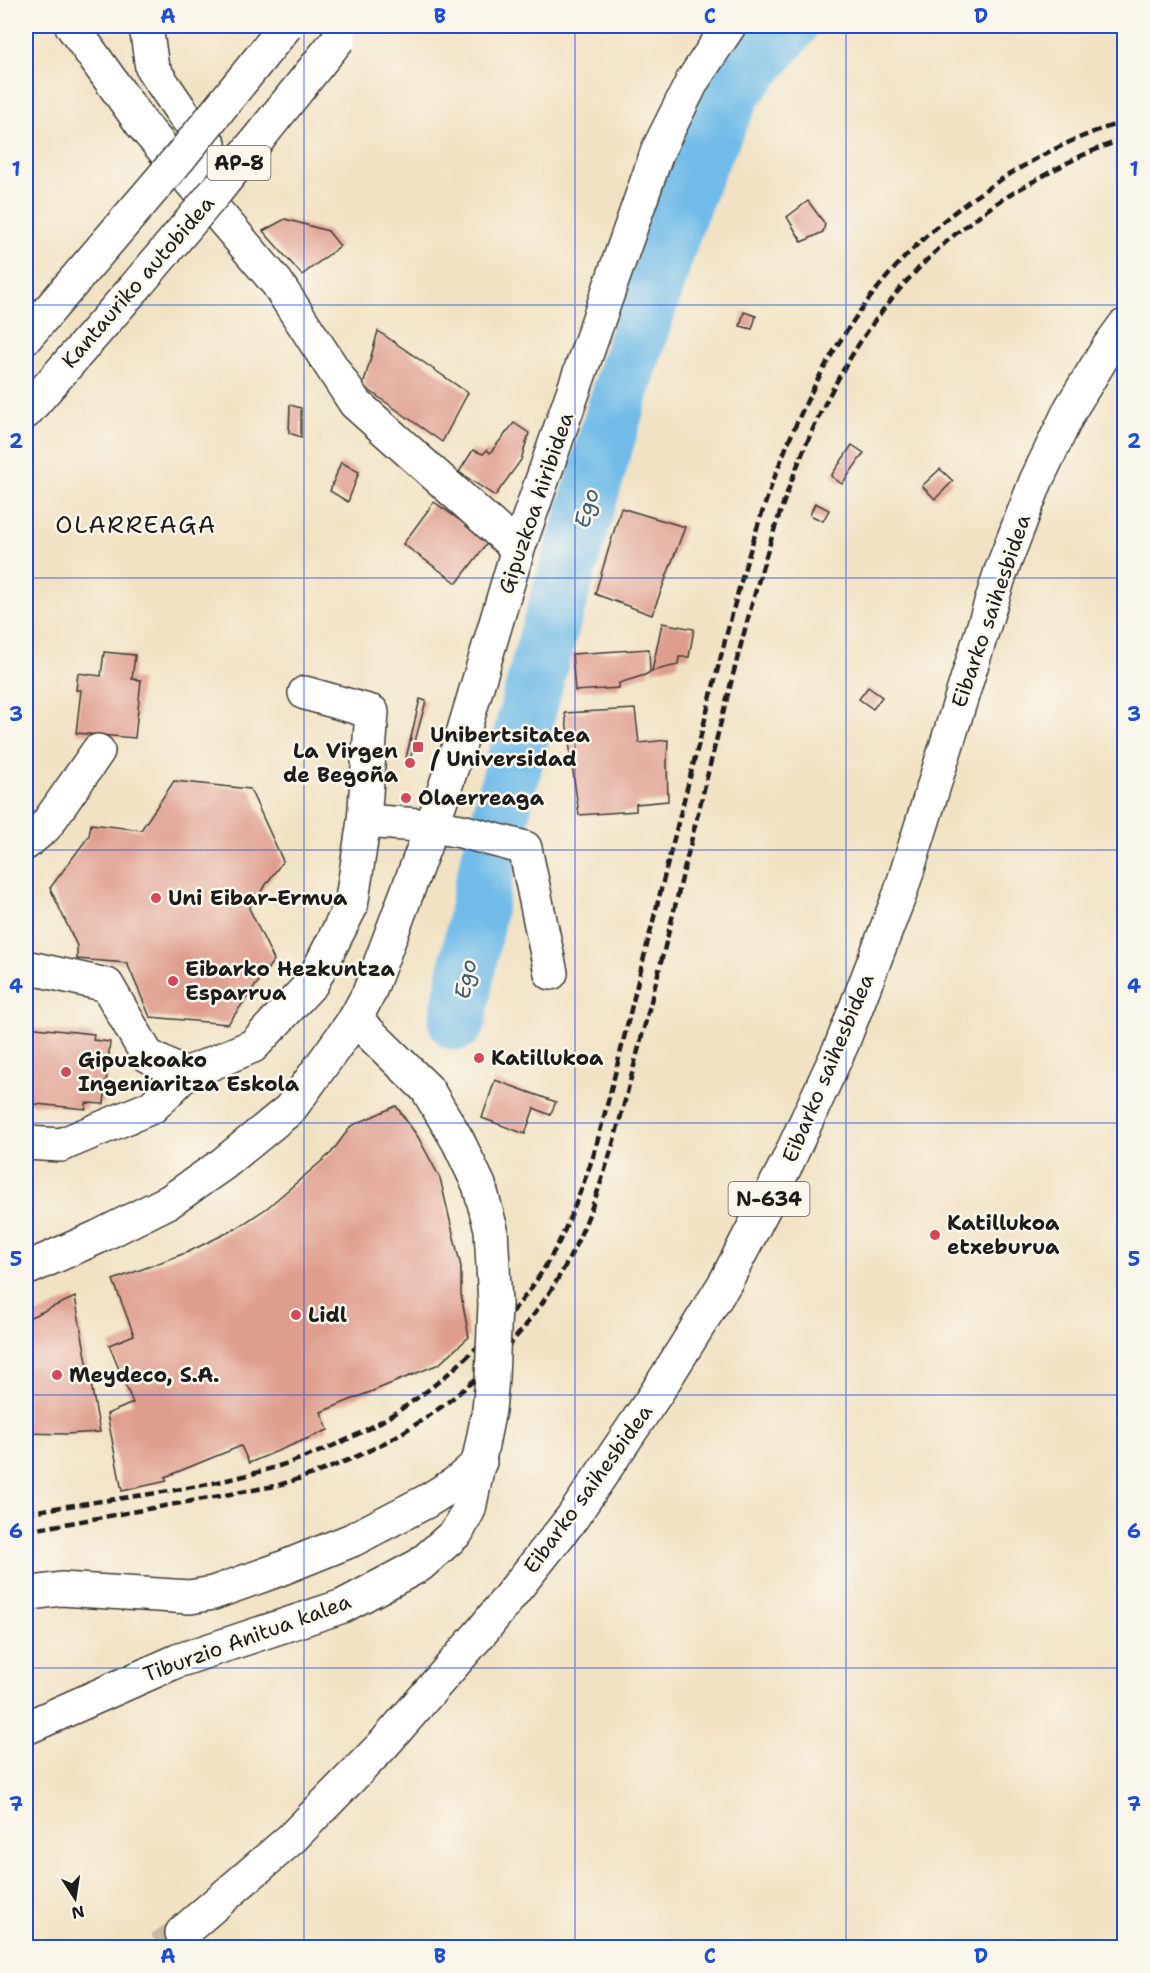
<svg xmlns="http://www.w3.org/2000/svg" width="1150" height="1973" font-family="'Shantell Sans',sans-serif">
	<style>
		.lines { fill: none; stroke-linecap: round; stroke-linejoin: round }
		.river { stroke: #6fbbe8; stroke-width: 57 }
		.building { fill: #df9d8d }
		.highway-tunnel { stroke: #c6baa2; stroke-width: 33; stroke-dasharray: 33 16; stroke-linecap: butt }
		.minor-casing { stroke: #3c3a35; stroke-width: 36 }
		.highway-casing { stroke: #3c3a35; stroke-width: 36 }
		.minor { stroke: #fff; stroke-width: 33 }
		.highway { stroke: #fff; stroke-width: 33 }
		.rail { stroke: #1c1c1c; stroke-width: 4.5; stroke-dasharray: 9 4.5; stroke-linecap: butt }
		.minor-bridge-casing { stroke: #3c3a35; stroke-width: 36; stroke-linecap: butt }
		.highway-bridge-casing { stroke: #3c3a35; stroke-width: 36; stroke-linecap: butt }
		.minor-bridge { stroke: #fff; stroke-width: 33 }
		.highway-bridge { stroke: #fff; stroke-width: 33 }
		.grid { fill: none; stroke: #1d4ed8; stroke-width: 1.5; stroke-opacity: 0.55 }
		.poi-dot { fill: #d1495b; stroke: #fbf7ec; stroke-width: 2 }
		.labels { text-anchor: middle; stroke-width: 5; stroke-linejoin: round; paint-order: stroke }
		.shield { fill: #fbf7ec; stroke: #5f5e5a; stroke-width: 1.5 }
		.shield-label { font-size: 20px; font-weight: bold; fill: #1c1c1c }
		.street-label { font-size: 21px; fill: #1c1c1c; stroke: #fbf7ec }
		.poi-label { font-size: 21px; font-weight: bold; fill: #1c1c1c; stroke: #fbf7ec; text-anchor: start }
		.water-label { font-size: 22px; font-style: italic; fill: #3d5c6e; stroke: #fbf7ec }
		.quarter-label { font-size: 24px; letter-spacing: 1.5px; fill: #1c1c1c; stroke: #fbf7ec }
		.neatline { fill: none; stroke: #1d4ed8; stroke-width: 2 }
		.grid-label { font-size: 20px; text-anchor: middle; font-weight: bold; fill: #1d4ed8 }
	</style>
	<rect width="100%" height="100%" fill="#fbf7ec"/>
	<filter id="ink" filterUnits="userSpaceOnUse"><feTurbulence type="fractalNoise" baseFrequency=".0167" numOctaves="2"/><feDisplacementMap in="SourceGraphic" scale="12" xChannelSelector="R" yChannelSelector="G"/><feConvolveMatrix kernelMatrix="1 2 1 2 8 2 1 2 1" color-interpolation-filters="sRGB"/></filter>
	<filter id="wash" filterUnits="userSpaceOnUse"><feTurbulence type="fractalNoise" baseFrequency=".008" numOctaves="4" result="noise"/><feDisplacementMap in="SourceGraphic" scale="24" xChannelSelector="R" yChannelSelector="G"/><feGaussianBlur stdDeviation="1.35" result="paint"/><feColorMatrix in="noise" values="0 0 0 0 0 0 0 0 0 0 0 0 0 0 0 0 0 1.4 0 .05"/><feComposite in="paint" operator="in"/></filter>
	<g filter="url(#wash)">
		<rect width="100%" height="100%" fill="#f1e2c3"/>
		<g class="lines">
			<polyline class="river" points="457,1022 482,888 541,659 625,377 679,212 699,163 734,90 789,26"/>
		</g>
		<g id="blocks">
			<g class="building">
				<polygon points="808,201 825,224 823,232 802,242 787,217"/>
				<polygon points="285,219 328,231 340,246 302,275 263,231"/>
				<polygon points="744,312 756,316 752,329 740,326"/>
				<polygon points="378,331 468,393 442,442 363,386"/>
				<polygon points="290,405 301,408 301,437 289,433"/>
				<polygon points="514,423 529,433 521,460 495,496 459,472 473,450 483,454 487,450 490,453"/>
				<polygon points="852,445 864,453 842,484 831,476"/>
				<polygon points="341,462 359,472 348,502 330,491"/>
				<polygon points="940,469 953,481 935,499 922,486"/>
				<polygon points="434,502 489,541 457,583 403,544"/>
				<polygon points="815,503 829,510 823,521 810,515"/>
				<polygon points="621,508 685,527 652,615 595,594"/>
				<polygon points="662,623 694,629 689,657 679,657 678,665 652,671"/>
				<polygon points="649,649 650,672 645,675 619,683 619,688 575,691 572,654"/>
				<polygon points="104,652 135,655 132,679 141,680 135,738 76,733 81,690 76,690 78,673 101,676"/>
				<polygon points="868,687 882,697 873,709 859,699"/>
				<polygon points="420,699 426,701 410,760 406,758"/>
				<polygon points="635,709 639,743 668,740 667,762 668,801 636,804 636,811 579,815 565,713"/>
				<polygon points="174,781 250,789 283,861 249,908 274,960 228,1024 150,1017 127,963 77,959 77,946 50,888 89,836 91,824 141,830"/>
				<polygon points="26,1027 94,1034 93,1040 110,1042 104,1104 86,1103 86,1109 26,1103"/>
				<polygon points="495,1080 556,1102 550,1115 534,1108 525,1134 482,1118"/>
				<polygon points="396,1106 418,1137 440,1178 461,1267 461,1295 469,1337 439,1364 321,1412 328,1430 249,1463 241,1446 165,1477 167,1481 122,1491 107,1414 133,1403 109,1345 134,1335 113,1280 188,1252 237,1228 267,1208 331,1153 351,1126"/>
				<polygon points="75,1297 100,1432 65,1434 26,1433 26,1319"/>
			</g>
		</g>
	</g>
	<g filter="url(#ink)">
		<use href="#blocks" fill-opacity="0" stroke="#3c3a35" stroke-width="1.5"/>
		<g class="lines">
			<polyline class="highway-tunnel" points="160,1948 182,1933"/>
			<g class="minor-casing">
				<g id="minor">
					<polyline points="72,26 141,123 277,283 355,403 518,549"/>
					<polyline points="146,26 152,68 184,115 209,144 211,166 204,198"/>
					<polyline points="364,821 432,826 461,831 525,848 551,973"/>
					<polyline points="26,843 45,827 98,751"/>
					<polyline points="26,967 107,985 147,1055 184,1075"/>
					<polyline points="355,1019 427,1089 458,1141 479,1185 491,1229 495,1304"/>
					<polyline points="26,1143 61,1145 152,1107 184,1075 253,1046 312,983 351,906 364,821 372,712 305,693"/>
					<polyline points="26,1269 98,1237 170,1201 223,1164 290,1109 355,1019 369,993 432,826 462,737 518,549 658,150 693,80 729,26"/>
					<polyline points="26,1594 61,1589 190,1597 213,1593 275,1571 352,1540 427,1501 456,1483 480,1462"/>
					<polyline points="26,1728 177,1661 343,1606 420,1565 457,1532 469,1509 489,1410 492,1378"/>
				</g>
			</g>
			<g class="highway-casing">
				<g id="highway">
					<polyline points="26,337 104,246"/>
					<polyline points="26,412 136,286"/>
					<polyline points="182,1933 292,1838 383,1745 483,1630 572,1518 657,1392 725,1283 787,1163 842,1044 900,894 1000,574 1036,481 1071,408 1108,348 1124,326"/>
				</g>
			</g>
			<use href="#minor" class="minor"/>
			<use href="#highway" class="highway"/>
			<g class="rail">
				<path d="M26,1513c71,-13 144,-19 214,-36 102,-26 176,-66 249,-142 9,-9 19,-19 28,-29 15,-17 29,-40 40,-60 14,-28 25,-59 36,-89 16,-57 30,-115 44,-172 21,-84 42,-167 64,-250 54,-212 100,-433 301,-556 38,-24 79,-45 122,-57"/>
				<path d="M26,1531l249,-45c113,-32 205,-91 272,-190 50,-75 70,-166 93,-253 30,-112 56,-225 85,-337 52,-202 104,-409 300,-520 31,-17 64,-37 99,-46"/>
			</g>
			<g class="minor-bridge-casing">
				<polyline id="minor-bridge" points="492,1378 495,1304"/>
			</g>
			<g class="highway-bridge-casing">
				<g id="highway-bridge">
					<polyline points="104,246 181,156 286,26"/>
					<polyline points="136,286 218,189 339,38"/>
				</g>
			</g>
			<use href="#minor-bridge" class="minor-bridge"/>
			<use href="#highway-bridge" class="highway-bridge"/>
		</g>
	</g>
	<path class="grid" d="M304,26v1922M575,26v1922M846,26v1922M26,305h1098M26,578h1098M26,850h1098M26,1123h1098M26,1395h1098M26,1668h1098"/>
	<g class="poi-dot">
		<rect x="412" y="741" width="12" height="12" rx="3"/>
		<circle cx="410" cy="763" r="6"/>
		<circle cx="406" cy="798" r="6"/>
		<circle cx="156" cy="898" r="6"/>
		<circle cx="173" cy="981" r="6"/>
		<circle cx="479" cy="1058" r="6"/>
		<circle cx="66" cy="1072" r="6"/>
		<circle cx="935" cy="1235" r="6"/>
		<circle cx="296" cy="1315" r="6"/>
		<circle cx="57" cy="1375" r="6"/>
	</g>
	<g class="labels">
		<g class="shield">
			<rect x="207.5" y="146" width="63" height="34" rx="4.5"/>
			<rect x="728.5" y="1182" width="81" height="34" rx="4.5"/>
		</g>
		<g class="shield-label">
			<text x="239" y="170">AP-8</text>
			<text x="769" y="1206">N-634</text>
		</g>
		<g class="street-label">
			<text transform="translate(138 282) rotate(-49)" y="7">Kantauriko autobidea</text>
			<text transform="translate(536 503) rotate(-71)" y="7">Gipuzkoa hiribidea</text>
			<text transform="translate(991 611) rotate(-71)" y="7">Eibarko saihesbidea</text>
			<text transform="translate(828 1068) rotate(-67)" y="7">Eibarko saihesbidea</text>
			<text transform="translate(588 1489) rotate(-54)" y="7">Eibarko saihesbidea</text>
			<text transform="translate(247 1638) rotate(-20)" y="7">Tiburzio Anitua kalea</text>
		</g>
		<g class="poi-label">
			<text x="430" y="742">Unibertsitatea<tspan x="430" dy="24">/ Universidad</tspan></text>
			<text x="398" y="758" text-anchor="end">La Virgen<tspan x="398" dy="24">de Begoña</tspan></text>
			<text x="418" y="805">Olaerreaga</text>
			<text x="168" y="905">Uni Eibar-Ermua</text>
			<text x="185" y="976">Eibarko Hezkuntza<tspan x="185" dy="24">Esparrua</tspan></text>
			<text x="491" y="1065">Katillukoa</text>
			<text x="78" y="1067">Gipuzkoako<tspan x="78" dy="24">Ingeniaritza Eskola</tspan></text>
			<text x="947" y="1230">Katillukoa<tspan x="947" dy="24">etxeburua</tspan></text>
			<text x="308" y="1322">Lidl</text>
			<text x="69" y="1382">Meydeco, S.A.</text>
		</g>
		<g class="water-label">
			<text transform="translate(586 508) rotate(-74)" y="8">Ego</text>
			<text transform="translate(465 979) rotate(-79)" y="8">Ego</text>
		</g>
		<g class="quarter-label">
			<text x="136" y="533">OLARREAGA</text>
		</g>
	</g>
	<rect width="1150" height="1973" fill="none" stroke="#fbf7ec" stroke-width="66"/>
	<g transform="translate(75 1898) rotate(168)" stroke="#fbf7ec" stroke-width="4.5" paint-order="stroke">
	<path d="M0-4.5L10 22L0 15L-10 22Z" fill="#1c1c1c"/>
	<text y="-9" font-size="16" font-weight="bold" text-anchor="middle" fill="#1c1c1c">N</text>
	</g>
	<rect x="33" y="33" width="1084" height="1907" class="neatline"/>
	<g class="grid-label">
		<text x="168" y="23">A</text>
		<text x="440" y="23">B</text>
		<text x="710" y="23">C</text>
		<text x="981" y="23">D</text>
		<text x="16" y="176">1</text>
		<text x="1134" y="176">1</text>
		<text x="16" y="448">2</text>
		<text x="1134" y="448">2</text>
		<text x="16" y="721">3</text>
		<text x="1134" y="721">3</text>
		<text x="16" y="993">4</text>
		<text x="1134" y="993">4</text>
		<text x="16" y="1266">5</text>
		<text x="1134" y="1266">5</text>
		<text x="16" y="1538">6</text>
		<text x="1134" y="1538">6</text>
		<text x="16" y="1811">7</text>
		<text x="1134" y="1811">7</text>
		<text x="168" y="1963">A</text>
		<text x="440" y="1963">B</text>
		<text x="710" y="1963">C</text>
		<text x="981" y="1963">D</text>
	</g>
</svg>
